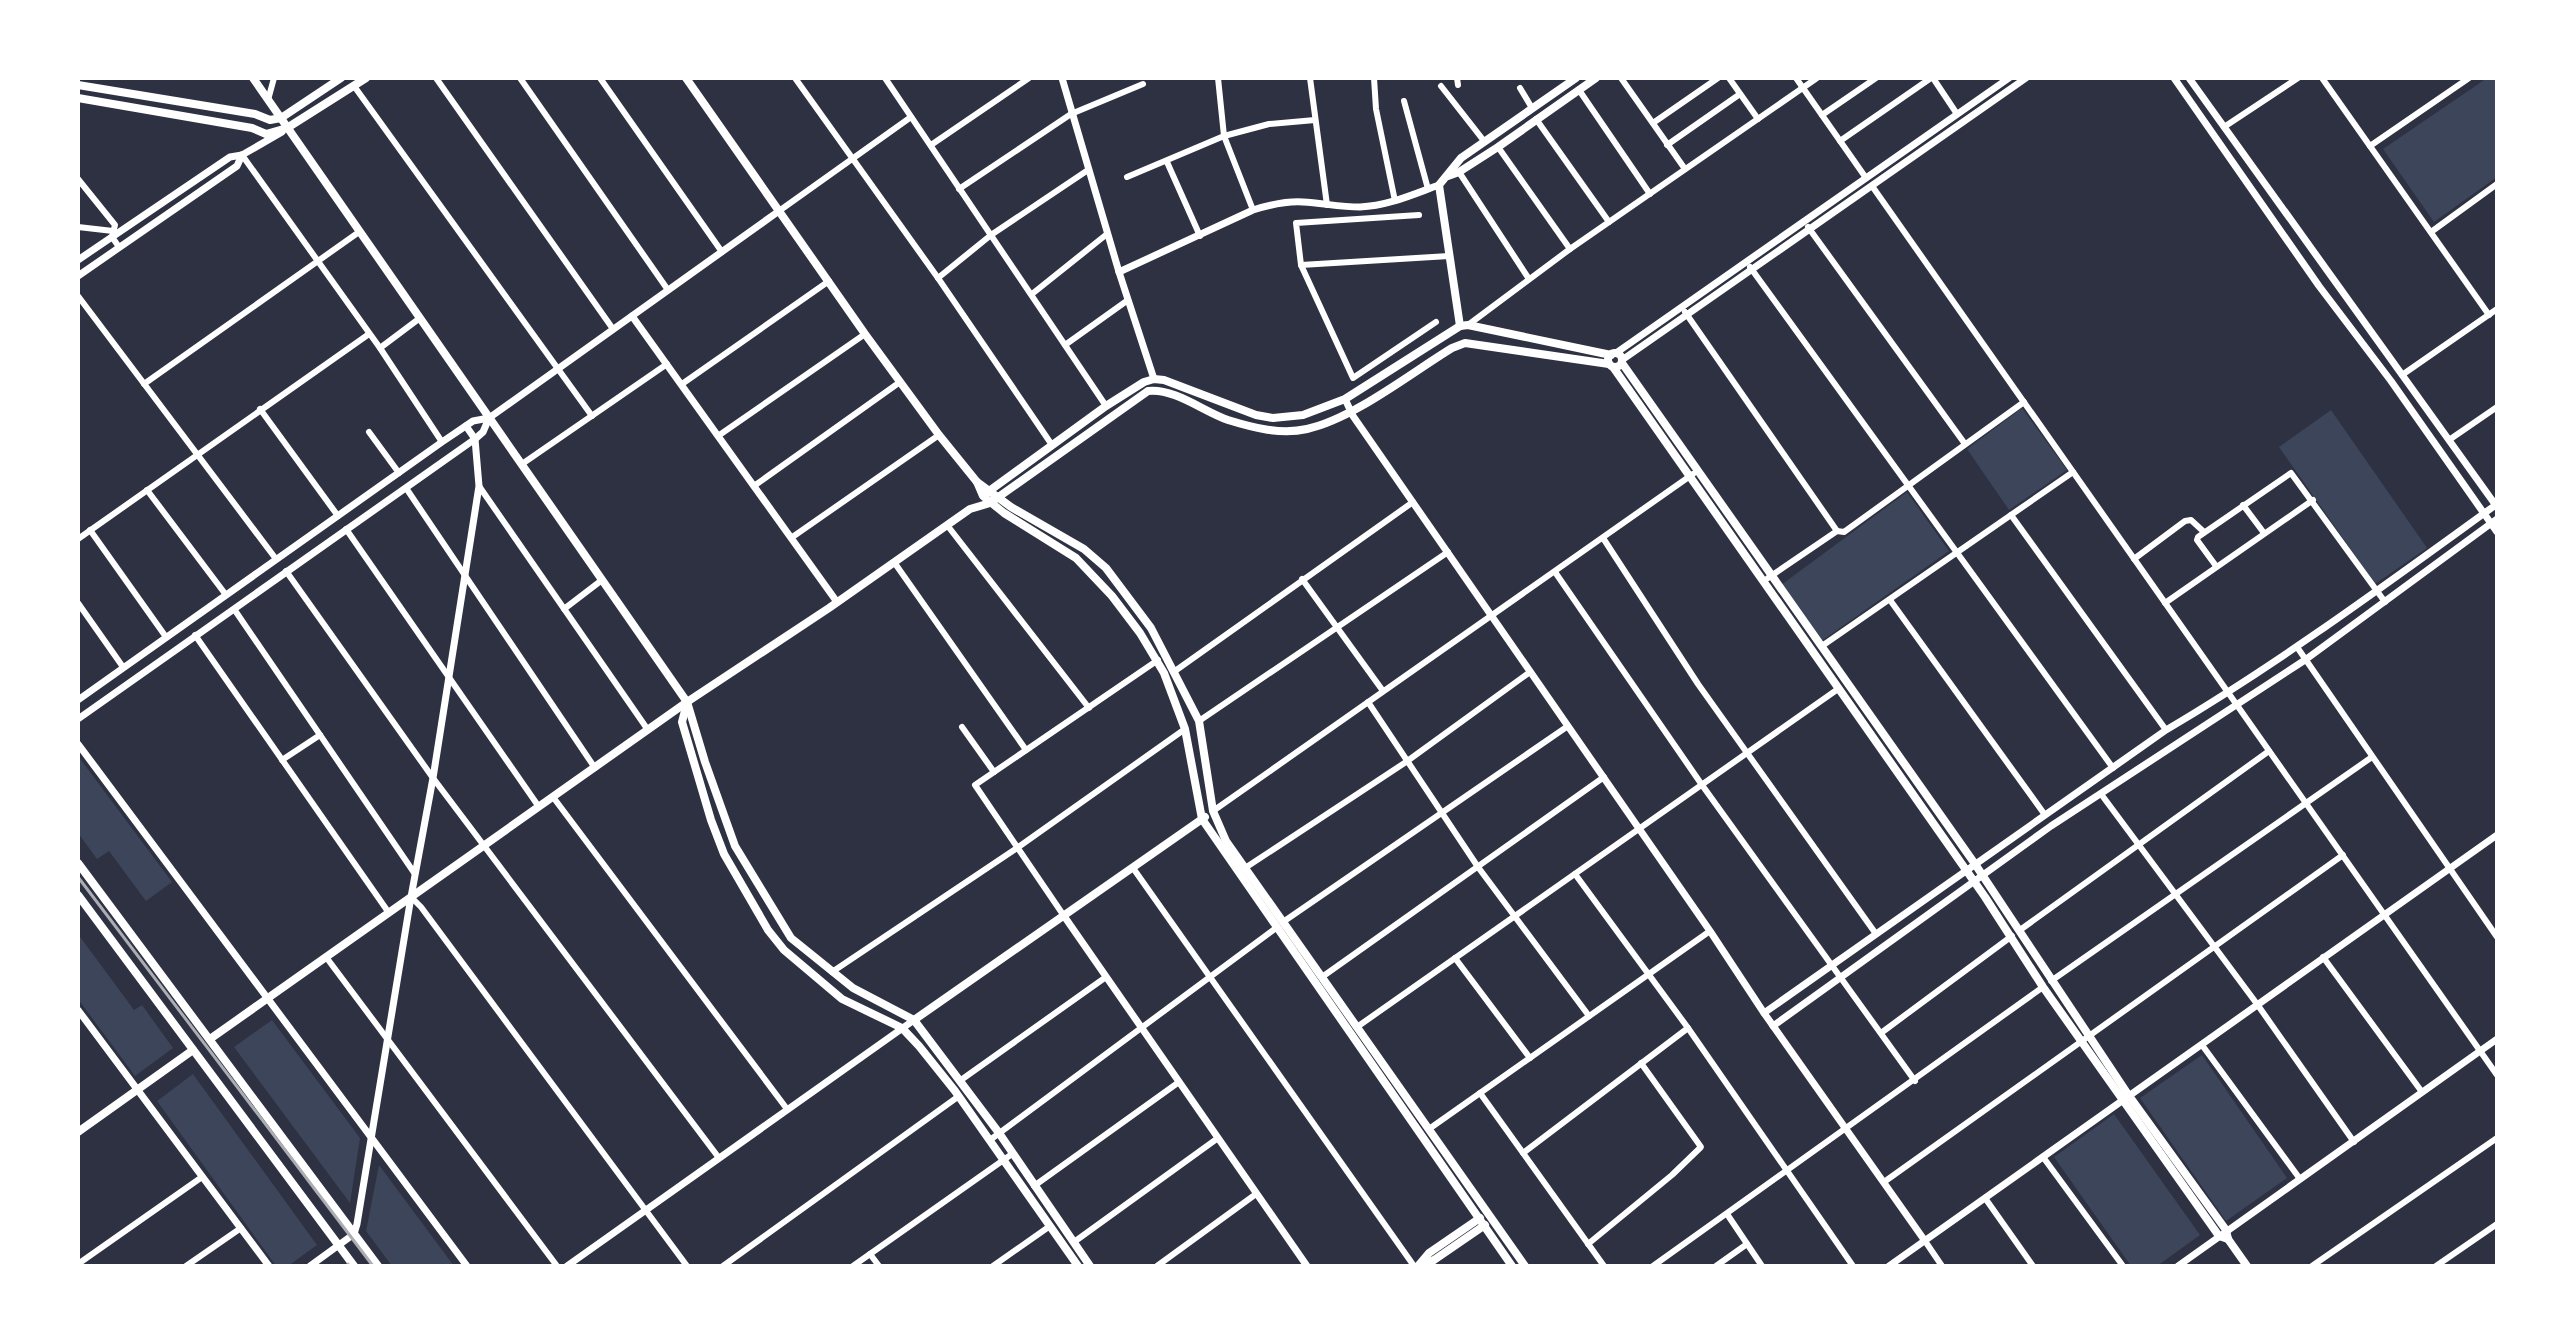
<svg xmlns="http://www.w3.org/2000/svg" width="2575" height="1344" font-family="'Fira Sans Condensed',sans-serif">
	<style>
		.green { fill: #3c4559 }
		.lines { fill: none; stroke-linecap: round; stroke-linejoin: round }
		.minor { stroke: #fff; stroke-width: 6 }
		.tertiary { stroke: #fff; stroke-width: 7 }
		.secondary { stroke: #fff; stroke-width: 8 }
		.rail { stroke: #abadb3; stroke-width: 3 }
	</style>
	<rect width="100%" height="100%" fill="#2d3142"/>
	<g class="green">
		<polygon points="2487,78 2497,78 2497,177 2434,222 2383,149"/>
		<polygon points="2022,408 2067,470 2009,510 1967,449"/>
		<polygon points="2331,410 2427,548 2375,584 2279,447"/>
		<polygon points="1907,492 1949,551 1820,642 1781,585"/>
		<polygon points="78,756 172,882 146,901 109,851 97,859 78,833"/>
		<polygon points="78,934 134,1010 142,1005 173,1048 135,1076 78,999"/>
		<polygon points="272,1020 360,1138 350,1203 234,1047"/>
		<polygon points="2202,1055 2287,1178 2226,1221 2140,1098"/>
		<polygon points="193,1074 317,1245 288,1266 276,1266 157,1101"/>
		<polygon points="2114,1114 2200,1235 2157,1266 2131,1266 2054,1157"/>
		<polygon points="379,1165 454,1266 392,1266 366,1231"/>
	</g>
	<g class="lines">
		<g class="minor">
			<polyline points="436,78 613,329"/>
			<polyline points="520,78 668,290"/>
			<polyline points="600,78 722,252"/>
			<polyline points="795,78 938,278 1052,445"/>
			<polyline points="885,78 1106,406"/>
			<polyline points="1218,78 1224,136 1253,210"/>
			<polyline points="1310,78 1327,205"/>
			<polyline points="1374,78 1376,109 1395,201"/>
			<polyline points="1457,78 1458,85"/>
			<polyline points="1621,78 1685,169"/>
			<polyline points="1729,78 1758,119"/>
			<polyline points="1796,78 1866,178"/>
			<polyline points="1933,78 1957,114"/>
			<polyline points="2322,78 2489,315"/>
			<polyline points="354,86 592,416"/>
			<polyline points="1441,86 1484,141"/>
			<polyline points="1520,88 1532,108"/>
			<polyline points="1579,90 1650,194"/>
			<polyline points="268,100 274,78"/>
			<polyline points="1404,101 1428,189"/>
			<polyline points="1822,115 1876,78"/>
			<polyline points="1536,119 1609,222"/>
			<polyline points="1653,123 1718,78"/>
			<polyline points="2224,127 2298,78"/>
			<polyline points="1840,141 1931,78"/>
			<polyline points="931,145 1029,78"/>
			<polyline points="1667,145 1740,94"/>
			<polyline points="2370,146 2469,78"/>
			<polyline points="1498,147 1570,249"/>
			<polyline points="242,155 380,348 442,442"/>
			<polyline points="1167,162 1200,236"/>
			<polyline points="1459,172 1529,279"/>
			<polyline points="1127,177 1224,136 1269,124 1315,120"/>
			<polyline points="78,179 115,225 112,237 119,247"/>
			<polyline points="1872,186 2497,1075"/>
			<polyline points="959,189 1071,114 1143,84"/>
			<polyline points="779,211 911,117"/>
			<polyline points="1419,215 1296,223 1301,265 1353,378 1436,322"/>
			<polyline points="78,227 113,231"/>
			<polyline points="1808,227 1965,444"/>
			<polyline points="2431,232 2497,184"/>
			<polyline points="1301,265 1449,256"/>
			<polyline points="1750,267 2113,768"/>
			<polyline points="938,278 991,235 1088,170"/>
			<polyline points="1032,294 1107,234"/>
			<polyline points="78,296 276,559"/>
			<polyline points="1685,312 1837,531"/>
			<polyline points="1468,325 1570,249 1817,78"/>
			<polyline points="1065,345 1128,300"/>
			<polyline points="380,348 420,318"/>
			<polyline points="2402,375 2497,309"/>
			<polyline points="144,384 359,232"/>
			<polyline points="682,384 829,281"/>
			<polyline points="260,409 338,516"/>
			<polyline points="369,432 399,473"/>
			<polyline points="718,436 865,334"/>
			<polyline points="2449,440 2497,407"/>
			<polyline points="522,464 667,364"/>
			<polyline points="479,486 648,730"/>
			<polyline points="754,486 900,382"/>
			<polyline points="406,488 595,768"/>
			<polyline points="147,490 226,595"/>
			<polyline points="2243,505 2264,533"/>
			<polyline points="2011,515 2166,730"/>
			<polyline points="947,525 1089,708"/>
			<polyline points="346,529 539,807"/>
			<polyline points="90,530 166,637"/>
			<polyline points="791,538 939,435"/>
			<polyline points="1603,538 1698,684 1876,934"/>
			<polyline points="78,539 369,334"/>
			<polyline points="2134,559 2185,521 2191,520 2204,532"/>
			<polyline points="894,562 1026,750"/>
			<polyline points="2216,566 2197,540 2198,537 2291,473 2385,602"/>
			<polyline points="286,571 433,778 719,1158"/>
			<polyline points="1555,572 1702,785 1915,1081"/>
			<polyline points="1768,578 1837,531 1844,532 2024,402"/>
			<polyline points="1302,579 1383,691"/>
			<polyline points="1890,600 2045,815"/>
			<polyline points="78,603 123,667"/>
			<polyline points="2165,603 2313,500"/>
			<polyline points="234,609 415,874"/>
			<polyline points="564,609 602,580"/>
			<polyline points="195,635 389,913"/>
			<polyline points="1822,646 2073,472"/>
			<polyline points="2297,647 2497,937"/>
			<polyline points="1175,671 1413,502"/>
			<polyline points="1368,702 1478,867 1589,1016"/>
			<polyline points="1199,721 1448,552"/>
			<polyline points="962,727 994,772"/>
			<polyline points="282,760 320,735"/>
			<polyline points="2101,794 2257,1004 2354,1142"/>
			<polyline points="553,797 787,1109"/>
			<polyline points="1213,811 1693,474"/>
			<polyline points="1133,868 1414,1266"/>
			<polyline points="1245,868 1406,762 1530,672"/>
			<polyline points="1575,874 1688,1028 1853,1266"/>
			<polyline points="411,897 421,907 687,1266"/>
			<polyline points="1064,916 975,785 1158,660"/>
			<polyline points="1283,922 1568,726"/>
			<polyline points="2020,930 2269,751"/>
			<polyline points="326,957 557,1266"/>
			<polyline points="2323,957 2422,1092"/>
			<polyline points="1455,958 1530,1058"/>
			<polyline points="832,972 1017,848 1185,729"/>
			<polyline points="1322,977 1604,777"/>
			<polyline points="2051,981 2372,757"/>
			<polyline points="1357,1027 1838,689"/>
			<polyline points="1881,1033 2012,936"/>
			<polyline points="2202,1045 2300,1179"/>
			<polyline points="961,1080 1106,977"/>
			<polyline points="1480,1093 1604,1266"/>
			<polyline points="1429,1129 1710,931"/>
			<polyline points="990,1140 1276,928"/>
			<polyline points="1523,1153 1688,1028"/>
			<polyline points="2043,1157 2123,1266"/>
			<polyline points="1884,1182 2343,855"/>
			<polyline points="1034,1186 1179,1082"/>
			<polyline points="1985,1198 2033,1266"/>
			<polyline points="1727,1214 1762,1266"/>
			<polyline points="1925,1241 1942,1266"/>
			<polyline points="1074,1242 1218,1138"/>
			<polyline points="1588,1244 1672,1175 1701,1147 1641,1063"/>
			<polyline points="870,1254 879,1266"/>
			<polyline points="78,1264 202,1177"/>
			<polyline points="186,1266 241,1228"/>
			<polyline points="723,1266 959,1096"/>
			<polyline points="853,1266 1012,1154"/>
			<polyline points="993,1266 1050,1226"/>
			<polyline points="1157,1266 1256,1194"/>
			<polyline points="1653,1266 2043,987"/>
			<polyline points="1716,1266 1747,1244"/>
			<polyline points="2312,1266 2497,1138"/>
			<polyline points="2436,1266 2497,1224"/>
		</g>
		<g class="tertiary">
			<polyline points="1062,78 1119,272 1154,379"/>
			<polyline points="2174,78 2319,286 2391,381 2497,532"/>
			<polyline points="2189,78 2497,507"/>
			<polyline points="78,260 230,157 242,155 282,132"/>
			<path d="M1119,272l134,-62c16,-5 33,-9 50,-8 19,1 37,5 57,5 28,-1 54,-13 79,-22"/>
			<polyline points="78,276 237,166 242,155"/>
			<polyline points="632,316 837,602"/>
			<polyline points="1616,353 2009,78"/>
			<polyline points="1622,360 2026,78"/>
			<polyline points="1345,399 1353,416 1710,931 1764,1013 1925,1241"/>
			<polyline points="78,700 442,442 473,421 489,418 779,211"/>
			<polyline points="78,719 475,439 483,432 489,418"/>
			<polyline points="78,744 467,1266"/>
			<polyline points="1064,916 1307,1266"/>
			<polyline points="78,1010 269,1266"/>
			<path d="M1764,1013l402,-283c115,-68 223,-148 331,-226"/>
			<polyline points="1773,1026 2051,826 2305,660 2497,519"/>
			<polyline points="310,1266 354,1234 357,1224 411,897 433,778 479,486 475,439 466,426"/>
			<polyline points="567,1266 914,1020"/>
			<polyline points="1889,1266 2497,835"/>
			<polyline points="2178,1266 2497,1039"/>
		</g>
		<g class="secondary">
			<polyline points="253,78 687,702 705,762 735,846 791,938 853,988 914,1020 999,1133 1090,1266"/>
			<polyline points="686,78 865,334 939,435 977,482 983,496 1004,513 1076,558 1112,596 1140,633 1164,673 1185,729 1202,819 1512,1266"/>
			<polyline points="78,85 255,114 270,120 281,118 341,78"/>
			<polyline points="78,98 252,128 266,134 287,128 366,78"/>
			<polyline points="1448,176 1459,172 1498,147 1596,78"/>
			<polyline points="1460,326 1439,185 1461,158 1576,78"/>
			<circle cx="1615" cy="360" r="7"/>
			<polyline points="1622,363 1975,864 2127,1093 2226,1230 2228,1239 2247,1266"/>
			<polyline points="1613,367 1985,897 2043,987 2219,1236 2228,1239"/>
			<polyline points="977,482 1011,507 1084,549 1106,568 1151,628 1199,721 1213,811 1226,841 1525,1266"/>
			<polyline points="985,494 1106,406 1144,382 1154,379 1164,380 1256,415 1273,418 1303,415 1345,399 1460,326 1468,325 1611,355"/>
			<polyline points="687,703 682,722 711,820 724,854 768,930 784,950 842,999 902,1028 919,1046 955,1091 1078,1266"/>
			<polyline points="78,863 378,1266"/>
			<polyline points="78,895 354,1266"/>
			<polyline points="914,1020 1205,817"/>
			<path d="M210,1039l477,-337 142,-94 141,-99 20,-6 158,-112c27,-3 56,21 80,29 26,8 53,15 79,9 46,-10 104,-56 145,-81l13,-5 144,21"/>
			<polyline points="78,1132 193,1050"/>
			<polyline points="1418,1266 1429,1253 1480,1218"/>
			<polyline points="1421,1266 1434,1260 1485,1225"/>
		</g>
		<g class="rail">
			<polyline points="78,877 373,1266"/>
			<polyline points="348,1264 349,1266"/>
		</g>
	</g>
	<rect width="2575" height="1344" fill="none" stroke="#ffffff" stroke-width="160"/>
</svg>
